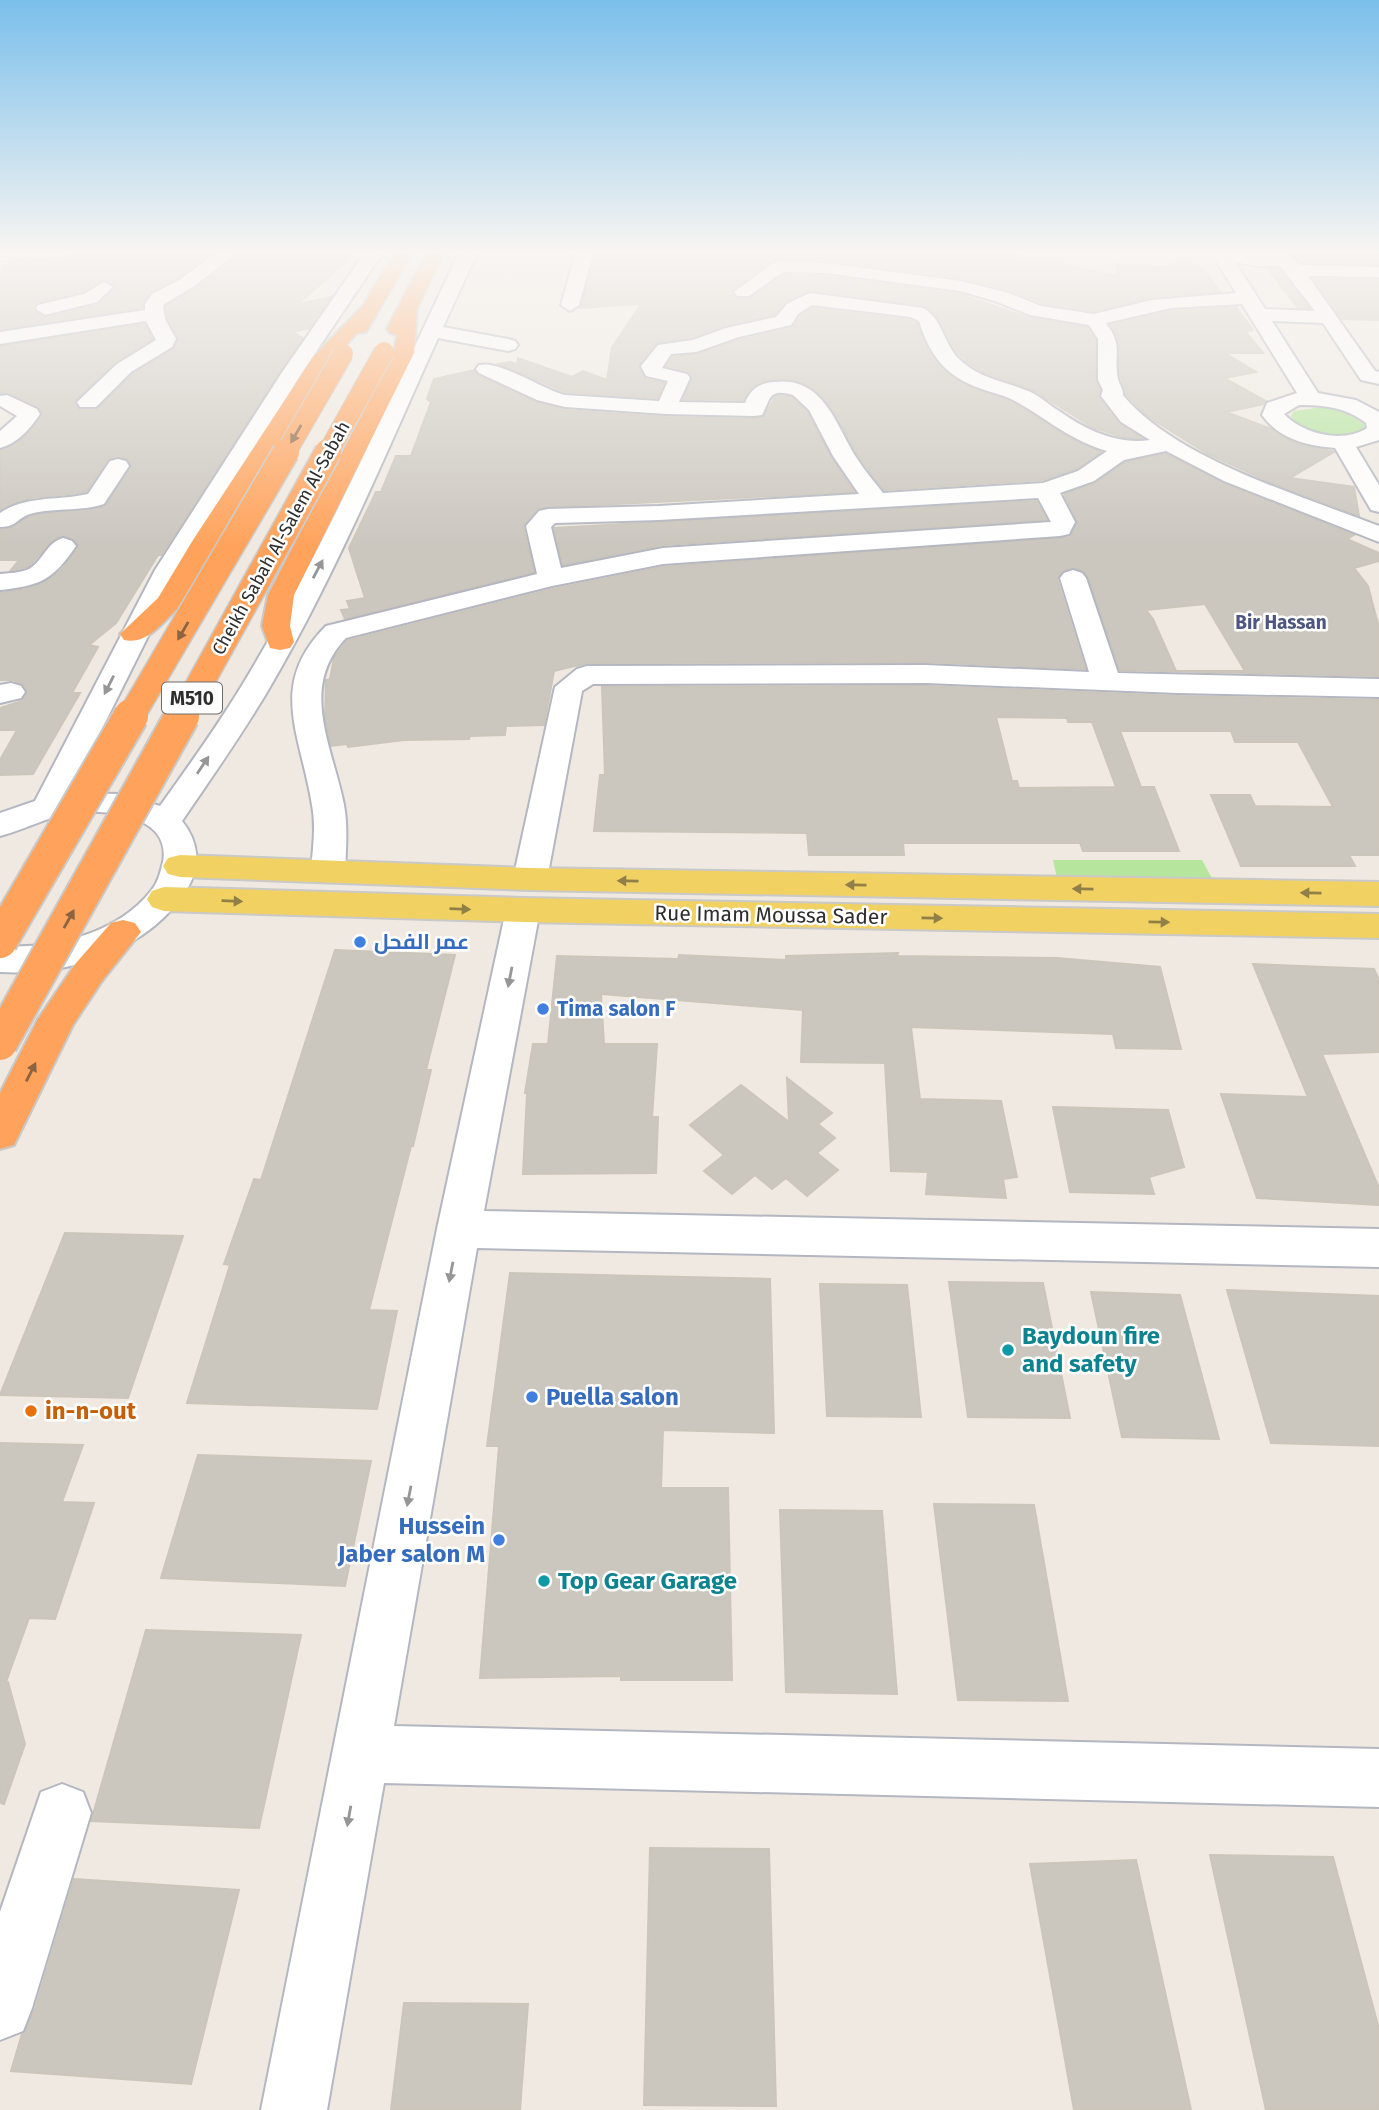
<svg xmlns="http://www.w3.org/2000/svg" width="1379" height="2110" font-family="'Fira Sans',Cairo,sans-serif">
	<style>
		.green { fill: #b6e59e }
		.building { fill: #cbc7bf; stroke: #cbc5ba; stroke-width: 2; fill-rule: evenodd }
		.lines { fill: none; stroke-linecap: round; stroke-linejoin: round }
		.minor-casing { stroke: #b4b7c1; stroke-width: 4 }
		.major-casing { stroke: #c9c9c9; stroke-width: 4 }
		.highway-casing { stroke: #c9c9c9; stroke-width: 4 }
		.minor { fill: #fff; fill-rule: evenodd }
		.major { fill: #f2d163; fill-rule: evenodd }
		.highway { fill: #ffa35c; fill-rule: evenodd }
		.highway-bridge-far2-casing { stroke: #c9c9c9; stroke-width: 22; stroke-linecap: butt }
		.highway-bridge-far1-casing { stroke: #c9c9c9; stroke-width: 29; stroke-linecap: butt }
		.highway-bridge-casing { stroke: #c9c9c9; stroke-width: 38; stroke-linecap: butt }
		.highway-bridge-far2 { stroke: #ffa35c; stroke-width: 20 }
		.highway-bridge-far1 { stroke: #ffa35c; stroke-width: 26 }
		.highway-bridge { stroke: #ffa35c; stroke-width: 34 }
		.oneway { fill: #8c6343 }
		.oneway2 { fill: #969696 }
		.oneway3 { fill: #908048 }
		.shop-dot { fill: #3f7fe0; stroke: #fff; stroke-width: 2.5 }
		.culture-dot { fill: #0f9aa8; stroke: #fff; stroke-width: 2.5 }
		.food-dot { fill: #e8710a; stroke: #fff; stroke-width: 2.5 }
		.labels { text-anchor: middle; stroke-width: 5; stroke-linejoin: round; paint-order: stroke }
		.far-street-label { font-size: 18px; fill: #2e2e2e; stroke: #fff }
		.far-neighbourhood-label { font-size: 19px; font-weight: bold; fill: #4d5680; stroke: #fff }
		.shield { fill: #fff; stroke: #6d6d6d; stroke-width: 2 }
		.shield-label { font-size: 19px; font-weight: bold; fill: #2e2e2e }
		.street-label { font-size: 21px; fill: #2e2e2e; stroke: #fff }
		.shop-label { font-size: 21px; font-weight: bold; fill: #366cbe; stroke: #fff; text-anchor: start }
		.near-culture-label { font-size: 24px; font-weight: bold; fill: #0d838f; stroke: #fff; text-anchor: start }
		.near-shop-label { font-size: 24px; font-weight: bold; fill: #366cbe; stroke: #fff; text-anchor: start }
		.near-food-label { font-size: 24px; font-weight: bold; fill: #c56008; stroke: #fff; text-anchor: start }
	</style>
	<rect width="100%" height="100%" fill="#efe9e1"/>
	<g class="green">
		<path d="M1323,407l23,4 19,14c-7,21 -68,11 -74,-9l3,-5z"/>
		<polygon points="1053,860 1202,860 1215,884 1057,878"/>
	</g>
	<g class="building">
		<path d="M95,251h119l-34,26 -29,15 -9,16 -142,21v-54l7,-12 57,-3 11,-8zM103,280l13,7 -18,18 -52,13 -13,-8 4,-8 46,-10z"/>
		<polygon points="234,251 358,251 298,304 331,297 310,328 292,332 303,338 161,555 158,555 116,623 89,645 98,647 72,693 80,693 33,774 0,775 0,760 17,730 0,730 0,708 22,701 27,693 23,685 15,682 17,680 0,680 0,593 26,589 46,581 62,569 79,546 73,539 62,536 51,542 28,567 11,570 19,560 0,560 0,530 11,528 27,518 40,514 105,507 131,465 127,458 109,458 86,492 31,498 0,510 0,450 25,437 42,413 38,407 8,393 0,393 0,346 145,324 153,339 115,362 74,402 80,410 96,410 133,374 174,348 178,338 168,318 166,306 194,289 236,257"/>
		<polygon points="594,251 952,251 1020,256 1019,261 1063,262 1065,266 1118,276 1116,264 1168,267 1178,261 1201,267 1220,292 1152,297 1094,311 1042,303 1010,290 961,278 826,260 779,259 771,261 731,292 737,299 749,299 784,275 826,276 959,294 1030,318 1087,327 1095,340 1095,380 1100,390 1099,398 1119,424 1142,438 1126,438 1092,427 1033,390 984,372 968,363 956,351 937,317 925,306 810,290 787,301 775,315 725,325 692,337 656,343 639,367 645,379 664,383 657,398 566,392 499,364 510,362 517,364 518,358 572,377 583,371 607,380 612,347 641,304 580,308"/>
		<polygon points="1289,251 1379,251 1379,264 1301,262"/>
		<polygon points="1268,269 1279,269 1309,308 1298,308"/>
		<polygon points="1313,279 1379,280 1379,320 1342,319"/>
		<polygon points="1236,307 1253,330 1246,332 1263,353 1225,353 1256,372 1224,378 1266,401 1264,404 1226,412 1271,429 1294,442 1334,452 1290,478 1354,487 1359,516 1279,486 1208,454 1147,416 1126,394 1119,370 1119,344 1110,325 1171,311"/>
		<polygon points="813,308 910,320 917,323 932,356 957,380 1012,402 1070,438 1101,452 1077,469 1042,480 884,490 861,460 828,403 805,384 791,379 763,381 751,389 743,400 683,399 692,376 688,371 666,366 673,357 697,354 740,340 792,328 800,316"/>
		<polygon points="474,370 478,375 536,402 565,410 666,417 754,419 764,416 776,396 792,397 807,412 831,457 854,492 538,508 523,527 534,572 345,619 341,610 350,609 347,601 365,598 349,548 376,492 381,492 396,456 411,456 431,402 427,399 434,379"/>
		<path d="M1166,454l57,29 131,52 -7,4 32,14v8l-25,7 14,18 11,42v48l-259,-6 -32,-93 -5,-6 -11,-3 -10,3 -5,8 28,90 -159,-7 -339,1 -33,8 -10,54 -38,1 -1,9 -35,1 -1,3 -65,1 -56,7 -1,-3 -16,2 -6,-28 1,-38 4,-1 4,-21 13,-17 206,-52 110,-22 407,-30 7,-16 -13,-27 32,-11 29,-21zM1205,604l40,67h-69l-23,-52 -7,-9z"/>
		<polygon points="1036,501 1047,520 663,545 563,565 554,528"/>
		<path d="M926,686l251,10 202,4v155h-30l6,11h-114l-30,-71h39l5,11 78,1 -35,-65h-63l-4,-11h-111l21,56h13l25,64h-96l-3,-8h-177l1,12h-95l-2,-22 -213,-2 6,-56h5l-3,-88zM996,717l71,1 1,4h24l24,65 -97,1 -2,-7h-5z"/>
		<polygon points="335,950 455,955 426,1070 431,1070 413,1146 411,1146 369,1310 397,1311 377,1409 187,1403 230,1265 224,1264 254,1179 261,1180"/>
		<polygon points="898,953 897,956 1057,958 1160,967 1181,1049 1116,1048 1113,1034 911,1027 920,1099 1001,1101 1017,1177 1003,1179 1006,1198 926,1194 928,1172 891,1171 885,1063 801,1062 803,1010 601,994 604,1044 657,1044 652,1117 658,1117 656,1173 523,1174 527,1093 525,1093 533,1044 548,1044 557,956 678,959 679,955 786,960 786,956"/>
		<polygon points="1253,964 1374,969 1379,980 1379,1052 1322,1054 1379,1188 1379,1205 1257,1198 1221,1094 1308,1097"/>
		<polygon points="787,1078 832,1113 818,1124 835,1138 817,1153 838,1170 807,1196 786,1178 772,1189 755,1175 732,1194 704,1171 724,1155 690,1125 741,1085 789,1122"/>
		<polygon points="1053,1107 1168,1110 1184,1167 1149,1177 1154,1194 1070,1192"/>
		<polygon points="65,1233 183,1236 128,1398 0,1395"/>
		<polygon points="510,1273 770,1279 774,1433 663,1430 661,1488 728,1488 732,1680 621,1680 621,1676 480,1678 499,1446 487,1446"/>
		<polygon points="949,1282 1043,1283 1070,1418 968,1417"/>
		<polygon points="820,1284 907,1285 921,1417 827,1416"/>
		<polygon points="1227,1290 1379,1296 1379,1446 1271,1443"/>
		<polygon points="1091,1292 1180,1295 1219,1439 1122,1437"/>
		<polygon points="0,1443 83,1445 62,1502 94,1503 55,1619 29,1618 6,1682 8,1682 25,1744 4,1804 0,1803"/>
		<polygon points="198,1455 371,1461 345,1586 161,1578"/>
		<polygon points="934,1504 1034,1505 1068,1701 958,1700"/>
		<polygon points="780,1510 882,1511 897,1694 786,1692"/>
		<polygon points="146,1630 301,1635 259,1828 91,1821"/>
		<polygon points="650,1848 769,1849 776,2106 644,2105"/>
		<polygon points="1210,1855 1333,1857 1379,2029 1379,2110 1266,2110"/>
		<polygon points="1136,1860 1191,2110 1074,2110 1030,1864"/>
		<polygon points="74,1879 239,1890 191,2084 11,2071 22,2034 35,2009"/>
		<polygon points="404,2003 528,2004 520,2110 391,2110"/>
	</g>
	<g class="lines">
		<g class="minor-casing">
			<g id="minor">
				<polygon points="0,251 72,251 73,252 64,257 0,260"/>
				<polygon points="219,251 231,251 234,255 193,287 163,305 165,319 176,339 172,347 131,372 96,407 80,407 77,402 117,364 156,340 146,321 0,344 0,332 145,310 145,304 152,294 181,279"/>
				<path d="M366,251h18l-83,123 -120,196 -111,223 51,1 39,12c28,-39 56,-78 81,-119 84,-138 149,-290 219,-436h18l-35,76 65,12 7,2 3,4 -3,4 -7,2 -70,-13c-53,117 -103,238 -168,349 -27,46 -58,90 -88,134 17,21 19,45 5,68 -38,61 -118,87 -187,83v-26c52,3 116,-11 151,-55 7,-9 9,-17 12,-29 8,-44 -49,-52 -82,-50 -30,2 -53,17 -81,24v-23l35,-12 120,-231 126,-196z"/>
				<polygon points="571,251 593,253 579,305 570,311 561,305 575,255"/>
				<path d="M1210,251c26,0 47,7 71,1l6,1 13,12 79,2v10l-71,-1 67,95 4,1v12l-18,-4 -38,-57 -51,-2 46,72 38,7 23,12v28l-23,7 23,38v27l-8,-2 -36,-62c-28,-2 -56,-9 -73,-33l5,-12 30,-10 -55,-89 -71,4 -65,15c18,25 7,29 12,56 2,7 5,9 5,16 52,64 179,101 256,131v16l-155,-61 -58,-30 -42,9 -30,21 -34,12 15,29 -6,12 -9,2 -397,28 -111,22 -206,52c-48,49 -13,110 -2,167 4,22 2,43 1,65l-5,8 -12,3 -12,-3 -5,-8c2,-22 5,-44 1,-65 -11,-70 -45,-120 14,-179l211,-52 -11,-48 13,-15 9,-2 111,-3 200,-12 -26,-38 -24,-46 -16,-15c-25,-7 -22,4 -31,20l-8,1 -88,-2 -101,-7 -28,-7 -58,-27 -3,-4 3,-4c21,-5 63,24 86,30l94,6 9,-20 -22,-5 -5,-10 17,-21 35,-5 33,-12 50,-11 12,-14 22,-10 113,15c20,11 20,35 36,51 19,19 45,22 69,32 11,4 21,14 31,20 27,19 58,34 91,29l-29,-18 -20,-26 2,-6 -5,-10v-41l-9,-14 -59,-10 -35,-14 -35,-10 -134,-18 -43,-1 -34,24h-12l-3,-4 39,-29 6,-1 47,1 135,18 48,12 32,13 53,8 58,-14 84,-7zM1235,262l22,4h23l35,45 -50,-2zM812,305l99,12 8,4c11,35 27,56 63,68 11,4 25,7 35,13 31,18 55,39 90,49l-29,20 -35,12 -160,10c-9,-12 -19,-23 -27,-36 -21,-34 -33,-81 -82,-75 -15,1 -24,8 -29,21l-66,-1 11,-24 -3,-4 -25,-6 9,-14 25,-2 43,-15 52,-12 7,-11zM1299,405c24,0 47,2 67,18l1,5c-24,16 -64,6 -83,-14zM1038,498l13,24 -388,26 -102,20 -10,-41 4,-4 104,-3z"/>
				<polygon points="104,282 113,287 97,302 45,315 36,309 38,305 84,294"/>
				<path d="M7,395l30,14 3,5c-10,15 -22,29 -40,34v-17l17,-15 -17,-10v-10z"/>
				<path d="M118,459l8,2 3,5 -25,38c-24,8 -50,3 -74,10 -13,4 -13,13 -30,13v-14c27,-18 57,-12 88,-19l22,-33z"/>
				<path d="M63,538l9,3 4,5c-23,34 -36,40 -76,44v-16c10,-1 20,-1 29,-5 14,-8 18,-27 34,-31z"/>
				<polygon points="1073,570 1082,573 1086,578 1118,673 1379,679 1379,697 1177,693 926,683 593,684 582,691 580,702 547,879 542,887 530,890 518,887 513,879 555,687 577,669 587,666 926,665 1089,672 1060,578 1064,573"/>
				<polygon points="11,683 21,686 25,692 21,698 0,703 0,685"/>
				<polygon points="523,898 535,902 540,910 484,1211 1379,1229 1379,1267 477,1248 394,1726 1379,1749 1379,1807 384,1783 327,2110 261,2110 437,1229 506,910 511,902"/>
				<polygon points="62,1784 83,1792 91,1813 32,2008 23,2031 0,2040 0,1912 41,1792"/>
			</g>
		</g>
		<g class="major-casing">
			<g id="major">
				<polygon points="180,855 530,868 1379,882 1379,906 530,890 180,877 168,874 163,866 168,858"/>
				<polygon points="164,887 523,898 1379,914 1379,938 523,922 164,911 152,907 147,899 152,891"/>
			</g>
		</g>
		<g class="highway-casing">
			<g id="highway">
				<path d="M395,251h18l-47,81 -9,1 -26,28 -154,248c-15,14 -30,36 -53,31l-4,-6 38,-36 35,-58 120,-183 50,-51z"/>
				<polygon points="427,251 445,251 417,308 414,353 294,595 290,626 294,642 290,648 280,650 270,648 262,626 268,595 394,353 397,335 390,333 387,329"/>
				<polygon points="123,920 135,923 141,932 102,981 73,1025 14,1145 0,1149 0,1093 38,1019 76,963 111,923"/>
			</g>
		</g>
		<use href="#minor" class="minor"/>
		<use href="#major" class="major"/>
		<use href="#highway" class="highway"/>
		<g class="highway-bridge-far2-casing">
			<g id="highway-bridge-far2">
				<polyline points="285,454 343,354"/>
				<polyline points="327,454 384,352"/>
			</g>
		</g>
		<g class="highway-bridge-far1-casing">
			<g id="highway-bridge-far1">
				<polyline points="130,718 286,452"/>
				<polyline points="181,718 328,452"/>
			</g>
		</g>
		<g class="highway-bridge-casing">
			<g id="highway-bridge">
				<polyline points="0,941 131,716"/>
				<polyline points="0,1043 182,716"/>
			</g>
		</g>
		<use href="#highway-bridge-far2" class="highway-bridge-far2"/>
		<use href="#highway-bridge-far1" class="highway-bridge-far1"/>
		<use href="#highway-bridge" class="highway-bridge"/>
	</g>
	<defs><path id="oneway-solid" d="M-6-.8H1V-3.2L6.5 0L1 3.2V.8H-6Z" transform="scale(1.75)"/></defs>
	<g class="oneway">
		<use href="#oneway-solid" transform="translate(296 434) rotate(120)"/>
		<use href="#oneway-solid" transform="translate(183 631) rotate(120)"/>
		<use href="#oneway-solid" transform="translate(69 919) rotate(-61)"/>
		<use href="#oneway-solid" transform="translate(31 1072) rotate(-63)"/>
	</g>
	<g class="oneway2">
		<use href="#oneway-solid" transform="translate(318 569) rotate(-62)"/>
		<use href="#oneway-solid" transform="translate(109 685) rotate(117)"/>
		<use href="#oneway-solid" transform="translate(203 765) rotate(-56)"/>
		<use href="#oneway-solid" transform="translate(510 977) rotate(101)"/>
		<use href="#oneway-solid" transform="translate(451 1272) rotate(101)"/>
		<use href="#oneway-solid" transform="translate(409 1496) rotate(101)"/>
		<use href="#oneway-solid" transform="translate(349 1816) rotate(100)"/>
	</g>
	<g class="oneway3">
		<use href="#oneway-solid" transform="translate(628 881) rotate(-179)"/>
		<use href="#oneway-solid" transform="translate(856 885) rotate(-179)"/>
		<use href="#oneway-solid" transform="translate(1083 889) rotate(-179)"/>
		<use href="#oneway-solid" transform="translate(1311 893) rotate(-179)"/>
		<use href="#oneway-solid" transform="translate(232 901) rotate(2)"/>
		<use href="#oneway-solid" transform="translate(460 909) rotate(2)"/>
		<use href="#oneway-solid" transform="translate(932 918) rotate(1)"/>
		<use href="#oneway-solid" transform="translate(1159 922) rotate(1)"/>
	</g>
	<linearGradient id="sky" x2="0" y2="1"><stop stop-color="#7abfeb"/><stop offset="0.46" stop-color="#f8f5f2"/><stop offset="1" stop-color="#f8f5f2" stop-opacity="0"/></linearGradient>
	<rect width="1379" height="546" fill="url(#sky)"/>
	<g class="shop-dot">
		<circle cx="360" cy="942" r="7"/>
		<circle cx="543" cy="1009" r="7"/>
		<circle cx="532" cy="1397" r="7"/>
		<circle cx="499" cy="1540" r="7"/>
	</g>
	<g class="culture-dot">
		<circle cx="1008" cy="1350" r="7"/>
		<circle cx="544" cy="1581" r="7"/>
	</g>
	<circle class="food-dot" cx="31" cy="1411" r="7"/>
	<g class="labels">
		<g class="far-street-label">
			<text transform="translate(281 538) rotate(-61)" y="6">Cheikh Sabah Al-Salem Al-Sabah</text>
		</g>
		<g class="far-neighbourhood-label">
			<text x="1281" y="629">Bir Hassan</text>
		</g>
		<rect class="shield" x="162" y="682.5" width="60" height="31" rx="5"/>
		<g class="shield-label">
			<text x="192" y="705">M510</text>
		</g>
		<g class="street-label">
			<text transform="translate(771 915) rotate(1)" y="7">Rue Imam Moussa Sader</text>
		</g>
		<g class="shop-label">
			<text x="374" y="949">عمر الفحل</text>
			<text x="557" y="1016">Tima salon F</text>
		</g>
		<g class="near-culture-label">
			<text x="1022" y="1344">Baydoun fire<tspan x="1022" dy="28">and safety</tspan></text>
			<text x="558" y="1589">Top Gear Garage</text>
		</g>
		<g class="near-shop-label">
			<text x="546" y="1405">Puella salon</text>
			<text x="485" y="1534" text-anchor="end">Hussein<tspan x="485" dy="28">Jaber salon M</tspan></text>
		</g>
		<g class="near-food-label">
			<text x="45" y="1419">in-n-out</text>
		</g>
	</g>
</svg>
